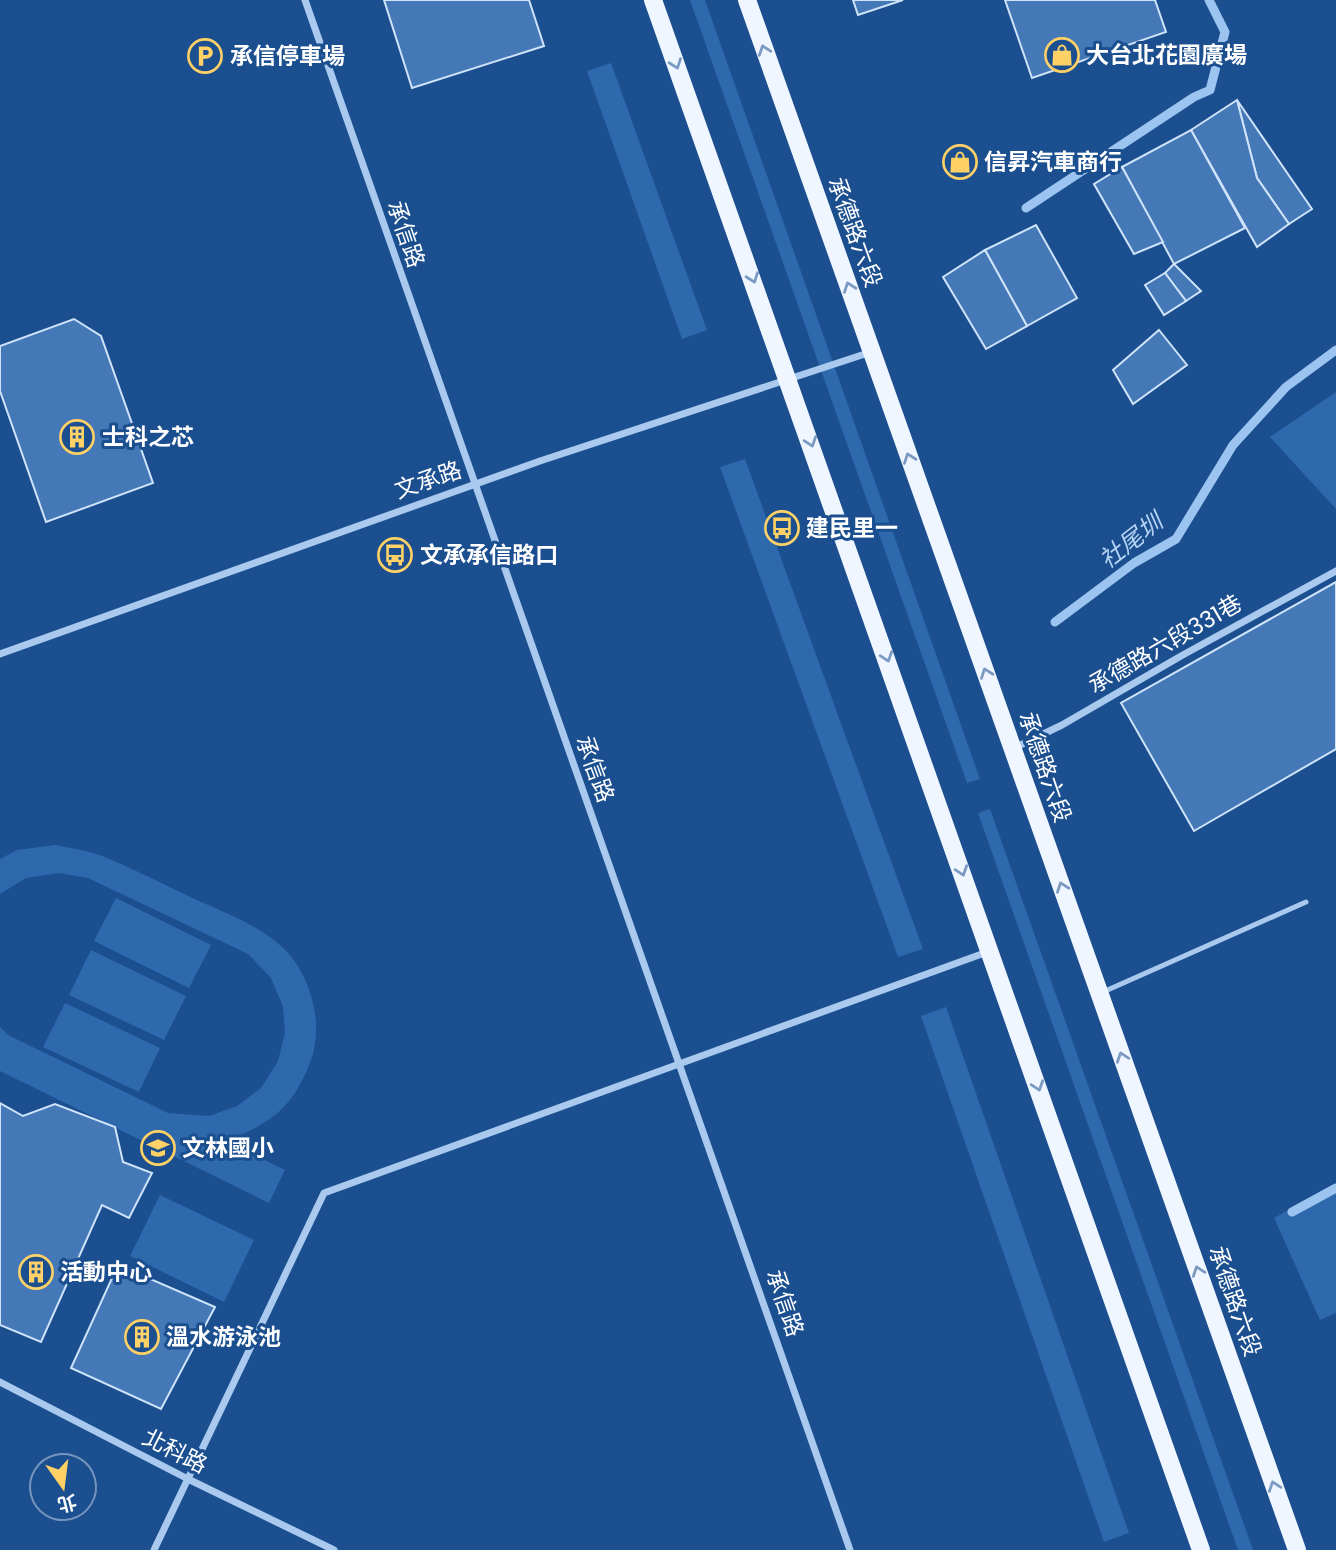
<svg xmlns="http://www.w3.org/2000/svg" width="1336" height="1550" font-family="Poppins,'Noto Sans TC',sans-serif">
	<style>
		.green { fill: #2e69ad }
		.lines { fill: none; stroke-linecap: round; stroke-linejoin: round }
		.stream { stroke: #9cc4f0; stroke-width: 9 }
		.building { fill: #4478b7; stroke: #cfe3fa; stroke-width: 2 }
		.lane { stroke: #a9c9ee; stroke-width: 5 }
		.street { stroke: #a9c9ee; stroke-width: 7 }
		.primary { stroke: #f0f6ff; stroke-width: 18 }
		.oneway { stroke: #7b9ac1 }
		.labels { text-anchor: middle; stroke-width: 6; stroke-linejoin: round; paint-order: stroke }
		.poi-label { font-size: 23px; font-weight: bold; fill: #fff; stroke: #1b4f8f; text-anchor: start }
		.street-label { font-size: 23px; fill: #fff; stroke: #1b4f8f }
		.water-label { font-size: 24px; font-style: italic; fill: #b5d3f5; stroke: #1b4f8f }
	</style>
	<rect width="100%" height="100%" fill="#1b4f8f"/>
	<g class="green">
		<polygon points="690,0 705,0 980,779 967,783"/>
		<polygon points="611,63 707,330 682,339 587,71"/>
		<polygon points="1336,392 1336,509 1270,437"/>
		<polygon points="745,459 923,949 898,957 720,467"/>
		<polygon points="990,809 1253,1550 1238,1550 978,813"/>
		<path d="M55,845c15,3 32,5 47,11 33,13 64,30 97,45 29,13 59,24 83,46 29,26 42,77 29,113 -18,48 -38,62 -85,81l59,29 -16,33 -269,-132v-44l8,8 160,78 41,3 28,-10 24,-18 17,-27 7,-28 -2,-26 -12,-29 -23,-24 -160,-76 -29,-5 -33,5 -26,16v-35l17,-9z"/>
		<polygon points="116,898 211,945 189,988 94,941"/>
		<polygon points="91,950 186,996 164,1040 69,995"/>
		<polygon points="65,1003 160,1048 139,1092 43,1047"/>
		<polygon points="946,1007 1129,1533 1104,1542 921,1016"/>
		<polygon points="1336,1183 1336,1313 1320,1320 1274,1218"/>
		<polygon points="160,1195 254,1240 224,1302 130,1256"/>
	</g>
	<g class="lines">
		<g class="stream">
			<polyline points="1026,208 1194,97 1210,90 1225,32 1209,0"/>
			<polyline points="1055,622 1134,563 1176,539 1233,445 1286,387 1336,350"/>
			<polyline points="1292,1212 1336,1188"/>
		</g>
	</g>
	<g class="building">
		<polygon points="384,0 529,0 544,46 412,88"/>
		<polygon points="853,0 903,0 858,15"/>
		<polygon points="1005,0 1155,0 1166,32 1032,78"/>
		<polygon points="1237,100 1312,209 1289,224 1257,178"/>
		<polygon points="1237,100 1257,178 1289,224 1257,247 1191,130"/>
		<polygon points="1191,130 1245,228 1174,264 1122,167"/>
		<polygon points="1122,167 1163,242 1134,254 1094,184"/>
		<polygon points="1036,225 1077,298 1027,326 985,250"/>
		<polygon points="985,250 1027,326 986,349 943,277"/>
		<polygon points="1174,264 1201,291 1186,301 1165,273"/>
		<polygon points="1165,273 1186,301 1164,315 1145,285"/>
		<polygon points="74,319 101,336 153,483 46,522 0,391 0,346"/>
		<polygon points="1159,330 1187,365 1133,404 1113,370"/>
		<polygon points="1336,582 1336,749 1194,831 1121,703"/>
		<polygon points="0,1103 23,1116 55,1104 115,1127 123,1162 152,1173 129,1218 102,1205 41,1342 0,1325"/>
		<polygon points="118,1265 215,1307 161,1409 71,1368"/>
	</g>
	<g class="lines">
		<polyline class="lane" points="1103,992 1306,902"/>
		<g class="street">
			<path d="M305,0c179,518 365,1033 545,1550"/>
			<polyline points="0,654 540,461 871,352"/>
			<polyline points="1014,748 1062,725 1181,656 1336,571"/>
			<polyline points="0,1382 188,1479 334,1550"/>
			<polyline points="154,1550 324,1193 990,951"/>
		</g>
		<g class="primary">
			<polyline points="653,0 1201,1550"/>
			<polyline points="747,0 1297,1550"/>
		</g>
	</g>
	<defs><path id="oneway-chevron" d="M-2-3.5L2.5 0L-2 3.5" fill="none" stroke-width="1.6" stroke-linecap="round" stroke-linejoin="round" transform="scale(1.75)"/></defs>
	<g class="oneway">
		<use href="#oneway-chevron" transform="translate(764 50) rotate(-109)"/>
		<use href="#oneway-chevron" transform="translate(676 64) rotate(70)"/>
		<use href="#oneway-chevron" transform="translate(753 278) rotate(70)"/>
		<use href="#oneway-chevron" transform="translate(849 287) rotate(-110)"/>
		<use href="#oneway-chevron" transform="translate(811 442) rotate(71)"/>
		<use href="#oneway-chevron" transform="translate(909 458) rotate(-110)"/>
		<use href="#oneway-chevron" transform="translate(887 657) rotate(71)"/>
		<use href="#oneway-chevron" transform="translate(986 673) rotate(-110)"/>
		<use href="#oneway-chevron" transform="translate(962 871) rotate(71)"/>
		<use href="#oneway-chevron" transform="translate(1062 887) rotate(-110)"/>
		<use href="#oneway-chevron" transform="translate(1122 1057) rotate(-109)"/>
		<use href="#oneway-chevron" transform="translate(1038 1086) rotate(71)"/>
		<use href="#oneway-chevron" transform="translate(1198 1271) rotate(-109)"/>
		<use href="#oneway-chevron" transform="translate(1274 1486) rotate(-109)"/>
	</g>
	<defs>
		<g id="shop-ring" transform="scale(1.75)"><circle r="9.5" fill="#1b4f8f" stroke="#ffd166" stroke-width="1.5"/><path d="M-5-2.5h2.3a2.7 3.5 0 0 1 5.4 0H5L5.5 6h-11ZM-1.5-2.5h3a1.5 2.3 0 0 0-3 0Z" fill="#ffd166"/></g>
		<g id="parking-ring" transform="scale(1.75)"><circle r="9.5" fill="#1b4f8f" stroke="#ffd166" stroke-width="1.5"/><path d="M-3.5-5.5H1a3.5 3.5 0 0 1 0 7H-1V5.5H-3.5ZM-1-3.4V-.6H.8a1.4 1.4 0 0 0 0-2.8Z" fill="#ffd166"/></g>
		<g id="building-ring" transform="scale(1.75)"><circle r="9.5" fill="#1b4f8f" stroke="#ffd166" stroke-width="1.5"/><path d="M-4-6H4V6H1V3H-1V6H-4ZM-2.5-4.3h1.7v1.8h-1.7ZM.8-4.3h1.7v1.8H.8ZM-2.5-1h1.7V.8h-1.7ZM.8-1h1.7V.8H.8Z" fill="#ffd166"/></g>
		<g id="bus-ring" transform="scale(1.75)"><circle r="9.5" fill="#1b4f8f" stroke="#ffd166" stroke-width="1.5"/><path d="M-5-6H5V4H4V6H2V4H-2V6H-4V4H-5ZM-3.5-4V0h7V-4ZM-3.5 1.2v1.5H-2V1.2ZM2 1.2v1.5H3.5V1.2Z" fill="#ffd166"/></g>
		<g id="school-ring" transform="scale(1.75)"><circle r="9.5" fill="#1b4f8f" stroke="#ffd166" stroke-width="1.5"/><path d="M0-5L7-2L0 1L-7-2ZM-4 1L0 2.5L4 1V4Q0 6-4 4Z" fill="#ffd166"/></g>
	</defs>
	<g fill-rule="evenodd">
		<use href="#shop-ring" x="1062" y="55"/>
		<use href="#parking-ring" x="205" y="56"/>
		<use href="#shop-ring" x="960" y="162"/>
		<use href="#building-ring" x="77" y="437"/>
		<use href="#bus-ring" x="782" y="528"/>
		<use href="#bus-ring" x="395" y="555"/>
		<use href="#school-ring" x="158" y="1148"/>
		<use href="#building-ring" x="36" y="1272"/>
		<use href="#building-ring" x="142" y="1337"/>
	</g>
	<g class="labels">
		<g class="poi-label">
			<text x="1086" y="63">大台北花園廣場</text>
			<text x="230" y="64">承信停車場</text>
			<text x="984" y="170">信昇汽車商行</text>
			<text x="102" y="445">士科之芯</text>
			<text x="806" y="536">建民里一</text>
			<text x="420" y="563">文承承信路口</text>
			<text x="182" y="1156">文林國小</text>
			<text x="60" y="1280">活動中心</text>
			<text x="166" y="1345">溫水游泳池</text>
		</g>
		<g class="street-label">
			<text transform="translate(855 232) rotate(70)" y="8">承德路六段</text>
			<text transform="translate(406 234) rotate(71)" y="8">承信路</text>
			<text transform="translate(428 480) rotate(-19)" y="8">文承路</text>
			<text transform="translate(1165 644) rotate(-30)" y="8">承德路六段331巷</text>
			<text transform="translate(1045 767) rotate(71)" y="8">承德路六段</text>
			<text transform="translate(595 769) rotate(70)" y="8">承信路</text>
			<text transform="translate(1235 1301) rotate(71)" y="8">承德路六段</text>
			<text transform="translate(785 1303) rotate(71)" y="8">承信路</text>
			<text transform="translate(175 1451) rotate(27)" y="8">北科路</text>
		</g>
		<g class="water-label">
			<text transform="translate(1131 541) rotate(-38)" y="8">社尾圳</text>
		</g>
	</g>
	<g transform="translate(63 1487) rotate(166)"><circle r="33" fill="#1b4f8f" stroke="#7695bc" stroke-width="2"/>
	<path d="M0-5L12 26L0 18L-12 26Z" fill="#ffd166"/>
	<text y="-10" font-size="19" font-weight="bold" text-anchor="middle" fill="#ffffff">北</text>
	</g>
</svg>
